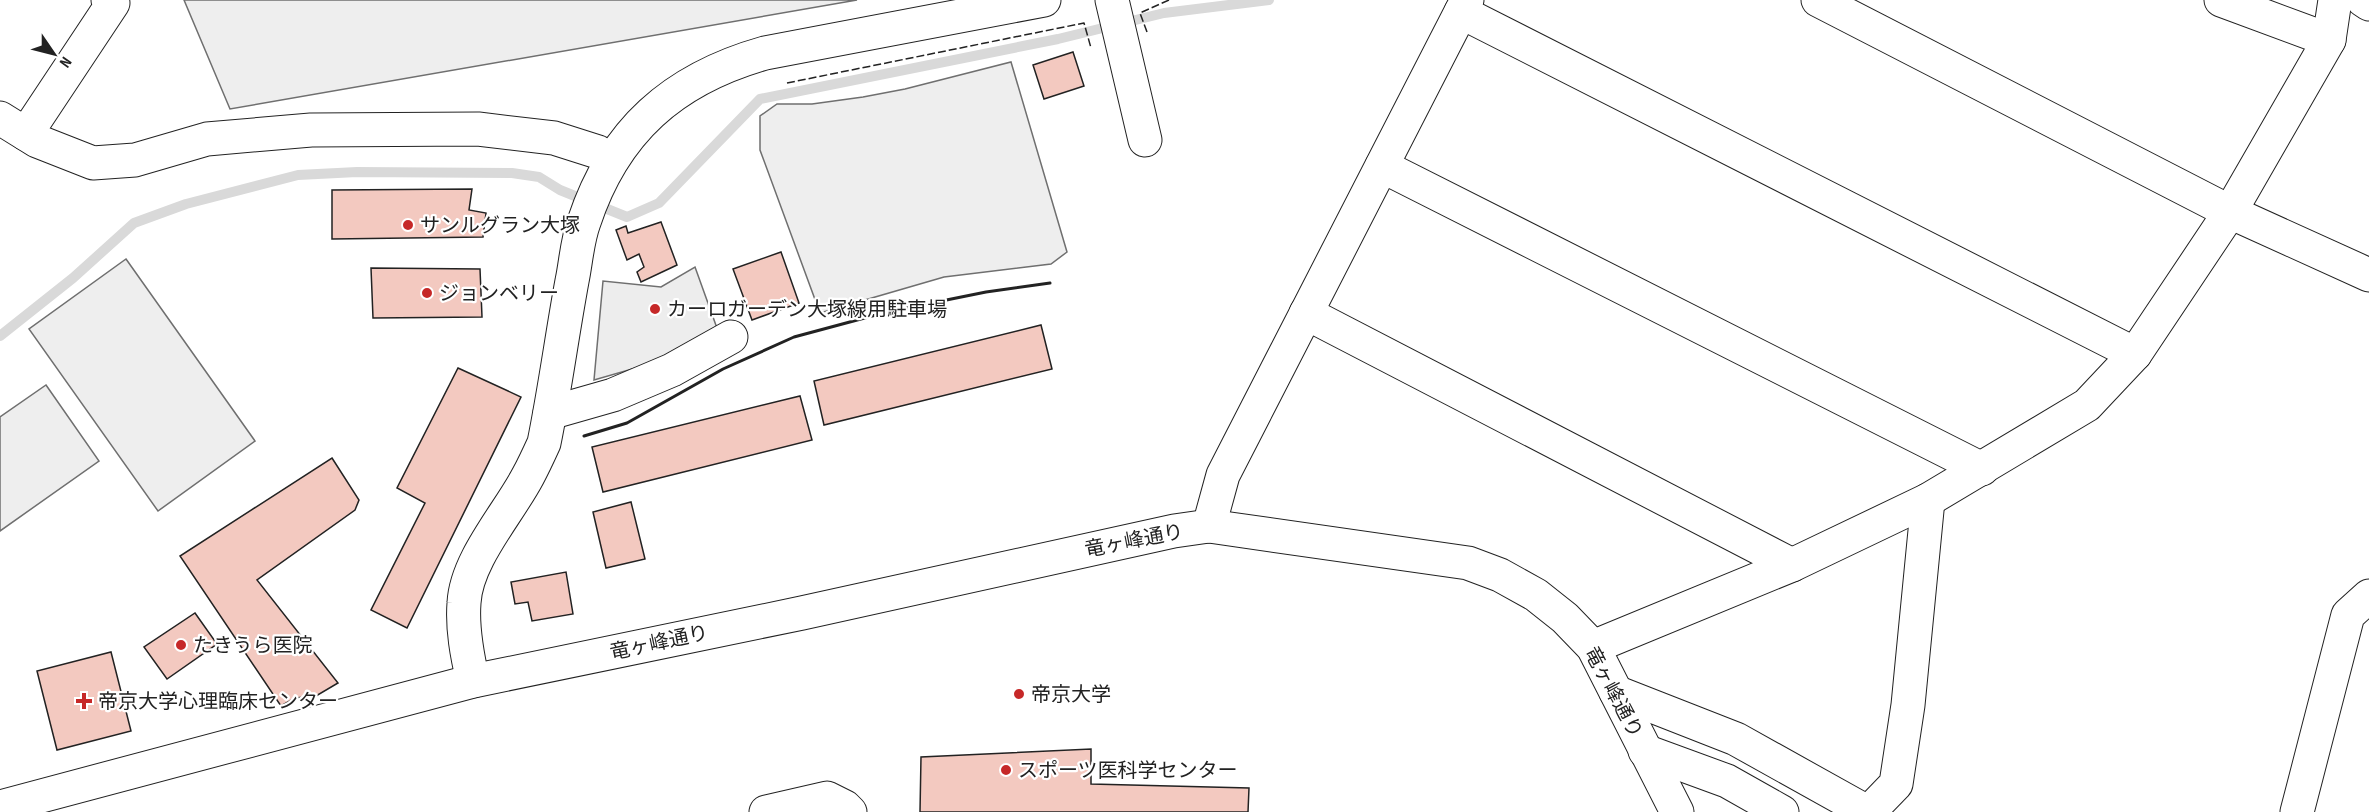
<svg xmlns="http://www.w3.org/2000/svg" width="2369" height="812" font-family="'Sofia Sans Condensed','Noto Sans JP',sans-serif">
	<style>
		.green { fill: #eee; stroke: #6f6f6f; stroke-width: 1.5 }
		.parking { fill: #ededed; stroke: #6f6f6f; stroke-width: 1.5 }
		.lines { fill: none; stroke-linecap: round; stroke-linejoin: round }
		.stream { stroke: #d9d9d9; stroke-width: 10 }
		.building { fill: #f3c9c0; stroke: #222; stroke-width: 1.5 }
		.minor-casing { stroke: #222; stroke-width: 35 }
		.minor { stroke: #fff; stroke-width: 33 }
		.fence { stroke: #222; stroke-width: 1.5; stroke-dasharray: 8 3; stroke-linecap: butt }
		.wall { stroke: #222; stroke-width: 3 }
		.poi-dot { fill: #c62828; stroke: #fff; stroke-width: 2 }
		.labels { text-anchor: middle; stroke-width: 4.5; stroke-linejoin: round; paint-order: stroke }
		.poi-label { font-size: 20px; fill: #222; stroke: #fff; text-anchor: start }
		.street-label { font-size: 20px; fill: #222; stroke: #fff }
	</style>
	<rect width="100%" height="100%" fill="#fff"/>
	<g class="green">
		<polygon points="184,0 857,0 230,109"/>
		<polygon points="1011,62 1067,252 1051,264 944,277 820,313 760,150 760,116 777,104 812,104 863,97 905,89"/>
		<polygon points="126,259 255,441 158,511 29,329"/>
		<polygon points="46,385 99,461 0,531 0,417"/>
	</g>
	<polygon class="parking" points="695,267 718,331 667,359 594,380 603,281 661,287"/>
	<g class="lines">
		<polyline class="stream" points="0,336 73,278 134,223 186,204 298,175 357,172 512,173 539,177 560,190 627,217 659,203 760,99 1058,39 1164,13 1269,0"/>
	</g>
	<g class="building">
		<polygon points="1073,52 1084,86 1044,99 1033,65"/>
		<polygon points="472,189 469,210 486,213 483,237 332,239 332,190"/>
		<polygon points="661,222 677,265 641,282 637,272 644,267 639,254 627,260 616,230 626,226 628,233"/>
		<polygon points="781,252 799,303 752,320 733,269"/>
		<polygon points="371,268 480,269 482,317 373,318"/>
		<polygon points="1041,325 1052,369 824,425 814,381"/>
		<polygon points="458,368 521,397 407,628 371,610 425,503 397,488"/>
		<polygon points="800,396 812,440 603,492 592,447"/>
		<polygon points="332,458 359,500 355,510 257,580 338,683 316,696 295,698 281,706 180,556"/>
		<polygon points="631,502 645,559 606,568 593,512"/>
		<polygon points="566,572 573,614 532,621 528,602 515,604 511,582"/>
		<polygon points="195,613 217,644 167,679 144,647"/>
		<polygon points="111,652 131,731 57,750 37,671"/>
		<polygon points="1091,749 1091,784 1249,788 1248,812 920,812 921,757"/>
	</g>
	<g class="lines">
		<g class="minor-casing">
			<g id="minor">
				<polyline points="1112,0 1145,140"/>
				<polyline points="1818,0 2230,212 2369,275"/>
				<polyline points="2221,0 2329,40"/>
				<polyline points="2363,0 2369,4"/>
				<polyline points="1461,12 2135,354"/>
				<polyline points="0,118 37,141 93,163 135,160 207,139 311,130 478,129 554,138 598,152 612,160"/>
				<polyline points="26,134 113,3 108,0"/>
				<polyline points="1382,166 1982,469"/>
				<polyline points="1306,313 1792,565"/>
				<polyline points="550,413 613,395 672,370 731,337"/>
				<polyline points="1209,526 1223,475 1467,0"/>
				<polyline points="1593,647 1792,565 1928,500 2087,405 2135,354 2230,212 2329,40 2335,0"/>
				<path d="M473,681c-6,-26 -11,-52 -9,-78 2,-43 44,-89 64,-127 6,-11 11,-22 16,-33 11,-54 18,-108 28,-162 4,-19 5,-40 12,-59 30,-91 89,-143 181,-169l279,-53"/>
				<polyline points="1616,692 1736,739 1867,812"/>
				<polyline points="1645,751 1727,781 1782,812"/>
				<polyline points="0,807 473,681 802,613 1174,531 1209,526 1468,563 1500,575 1536,595 1565,618 1593,647 1677,812"/>
				<polyline points="766,812 827,798 845,807 850,812"/>
				<polyline points="1869,812 1896,784 1908,705 1928,500"/>
				<polyline points="2297,812 2348,615 2369,596"/>
			</g>
		</g>
		<use href="#minor" class="minor"/>
		<g class="fence">
			<polyline points="1147,32 1140,13 1169,0"/>
			<polyline points="787,83 1084,23 1091,48"/>
		</g>
		<polyline class="wall" points="584,436 627,423 723,369 794,337 887,312 986,292 1050,283"/>
	</g>
	<g class="poi-dot">
		<circle cx="408" cy="225" r="6"/>
		<circle cx="427" cy="293" r="6"/>
		<circle cx="655" cy="309" r="6"/>
		<circle cx="181" cy="645" r="6"/>
		<circle cx="1019" cy="694" r="6"/>
		<path d="M81 692h6v6h6v6h-6v6h-6v-6h-6v-6h6z"/>
		<circle cx="1006" cy="770" r="6"/>
	</g>
	<g class="labels">
		<g class="poi-label">
			<text x="420" y="232">サンルグラン大塚</text>
			<text x="439" y="300">ジョンベリー</text>
			<text x="667" y="316">カーロガーデン大塚線用駐車場</text>
			<text x="193" y="652">たきうら医院</text>
			<text x="1031" y="701">帝京大学</text>
			<text x="98" y="708">帝京大学心理臨床センター</text>
			<text x="1018" y="777">スポーツ医科学センター</text>
		</g>
		<g class="street-label">
			<text transform="translate(1134 540) rotate(-11)" y="7">竜ヶ峰通り</text>
			<text transform="translate(659 642) rotate(-12)" y="7">竜ヶ峰通り</text>
			<text transform="translate(1614 692) rotate(62)" y="7">竜ヶ峰通り</text>
		</g>
	</g>
	<g transform="translate(54 54) rotate(125)" stroke="#ffffff" stroke-width="4.5" paint-order="stroke">
	<path d="M0-4.5L10 22L0 15L-10 22Z" fill="#222222"/>
	<text y="-9" font-size="16" font-weight="bold" text-anchor="middle" fill="#222222">N</text>
	</g>
</svg>
